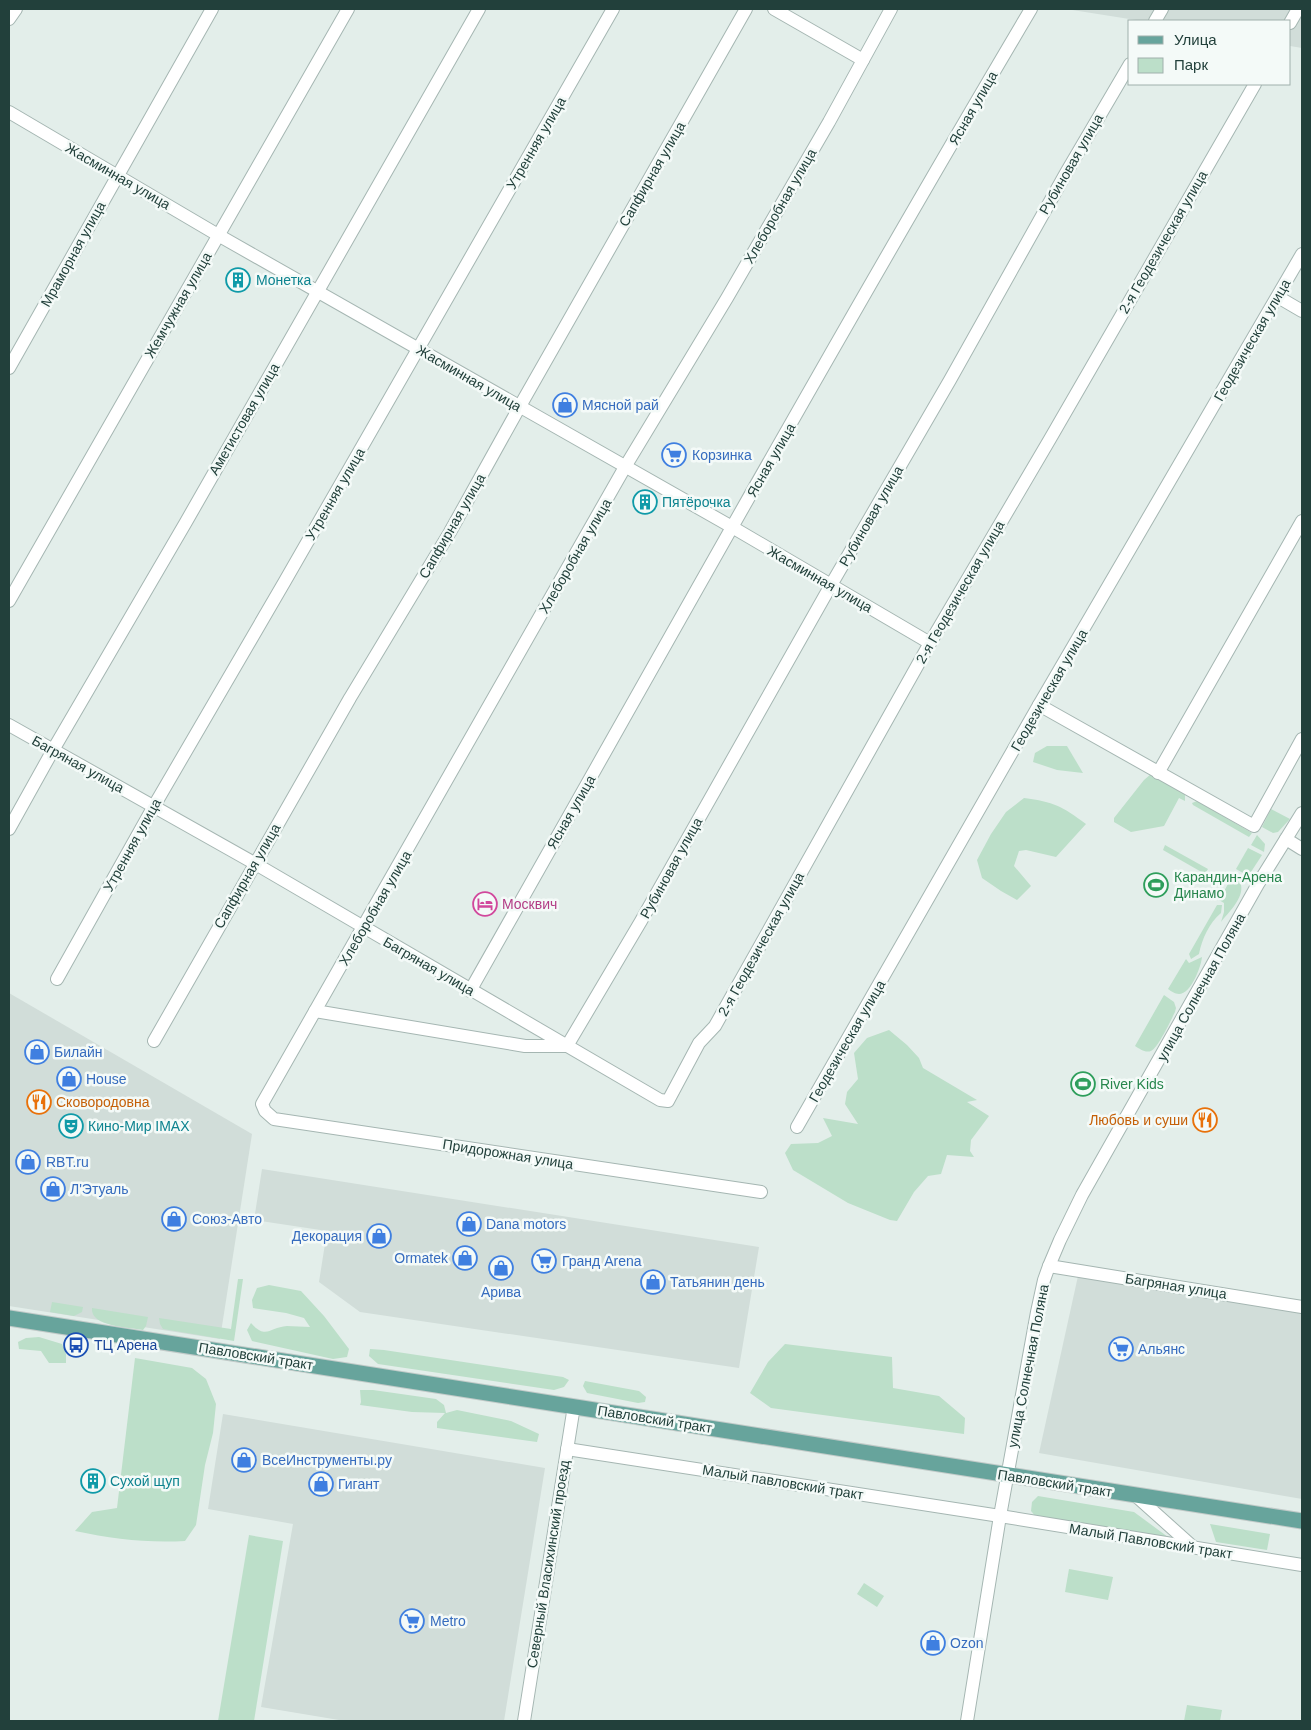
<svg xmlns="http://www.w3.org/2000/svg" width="1311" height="1730" font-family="Helvetica,sans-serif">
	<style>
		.built { fill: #d1ddd9 }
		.green { fill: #bcdfc9 }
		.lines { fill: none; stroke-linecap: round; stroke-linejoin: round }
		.minor-casing { stroke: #a5b6b2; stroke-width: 14 }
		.major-casing { stroke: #c1cac8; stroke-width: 17 }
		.minor { stroke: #fff; stroke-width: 12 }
		.major { stroke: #67a49c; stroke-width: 15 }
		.labels { text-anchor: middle; stroke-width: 5; stroke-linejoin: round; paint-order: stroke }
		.street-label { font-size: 14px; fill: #22403b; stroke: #f4faf8 }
		.culture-label { font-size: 14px; fill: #0d838f; stroke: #f4faf8; text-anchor: start }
		.shop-label { font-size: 14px; fill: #366cbe; stroke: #f4faf8; text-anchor: start }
		.leisure-label { font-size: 14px; fill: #27864d; stroke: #f4faf8; text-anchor: start }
		.hotel-label { font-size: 14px; fill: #b23c85; stroke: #f4faf8; text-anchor: start }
		.food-label { font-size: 14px; fill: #c56008; stroke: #f4faf8; text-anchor: start }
		.transit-label { font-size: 14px; fill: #164399; stroke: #f4faf8; text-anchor: start }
	</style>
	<rect width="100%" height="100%" fill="#e3eeea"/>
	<g class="built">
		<polygon points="1066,9 1302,9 1302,48 1290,46 1290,21 1142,21"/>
		<polygon points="9,993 252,1134 220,1339 9,1306"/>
		<polygon points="262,1169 759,1247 739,1368 360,1312 319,1282 327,1231 254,1220"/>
		<polygon points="1078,1276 1302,1313 1302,1499 1039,1453"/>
		<polygon points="223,1414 545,1468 504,1721 345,1721 261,1707 293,1524 208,1509"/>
	</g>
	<g class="green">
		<polygon points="1047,746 1067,746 1083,773 1057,770 1033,762 1035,753"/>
		<polygon points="1151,774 1183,793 1185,795 1185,801 1179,798 1164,826 1131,832 1114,822 1114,818 1144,780"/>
		<path d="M1024,798c30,4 38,8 62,26l-30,33 -30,-7 -7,1 -5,15 17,20 -14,14 -16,-9 -19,-13 -5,-18 14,-26 15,-22z"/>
		<polygon points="1197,801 1252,833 1249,837 1193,805 1192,803"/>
		<polygon points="1271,809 1290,819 1278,832 1273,833 1262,827"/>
		<polygon points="1257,835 1265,844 1264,852 1251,845"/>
		<polygon points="1165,845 1208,869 1205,874 1163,850"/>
		<polygon points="1248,848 1262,855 1251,872 1243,873 1236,869"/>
		<path d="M1232,877c4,2 8,4 9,8 3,13 -13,28 -20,37l3,-10v-9l-5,-3z"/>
		<path d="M1217,905h5l-1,8c-12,10 -19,26 -22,41l-8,5 -2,-5z"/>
		<path d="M1202,957c-1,10 -11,37 -23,37 -4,0 -8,-3 -11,-5l18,-30 3,4z"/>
		<path d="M1164,995l10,7 2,6 -1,4c-4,8 -17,36 -24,39 -6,2 -11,-2 -16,-5z"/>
		<polygon points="889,1030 907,1045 919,1058 923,1068 977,1100 967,1102 989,1116 971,1140 970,1151 974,1157 947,1155 941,1174 928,1176 914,1192 897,1221 890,1220 848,1203 793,1170 785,1153 791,1144 818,1143 832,1136 823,1118 858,1124 845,1104 847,1092 858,1079 854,1053 867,1038"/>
		<polygon points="238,1279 243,1279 234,1341 163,1329 160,1324 159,1318 231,1329"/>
		<path d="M269,1285l32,6 23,25 25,33 -2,8 -14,2 -81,-18 -5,-11 4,-7c15,17 19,4 36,3 7,0 16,1 23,1l-6,-9 -18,-5 -33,-5 -1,-8 5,-12z"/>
		<polygon points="52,1302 83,1307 82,1312 74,1316 50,1312"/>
		<path d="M92,1308l56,9 -2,9 -3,4c-14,-3 -53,-3 -51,-22z"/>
		<polygon points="39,1337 62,1344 66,1354 66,1363 49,1363 41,1351 19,1349 18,1342 26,1338"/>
		<polygon points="785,1344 892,1357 893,1388 939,1396 965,1418 964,1434 771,1408 750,1393 768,1362"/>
		<polygon points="370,1349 384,1350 563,1377 569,1380 564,1387 554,1390 378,1364 369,1356"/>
		<path d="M135,1358l57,10 14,11 10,25 -3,29 -8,32 -9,60 -11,16c-39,2 -72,-2 -110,-10l17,-19 25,-4z"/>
		<polygon points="585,1381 639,1391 646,1397 645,1402 638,1403 587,1393 583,1386"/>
		<polygon points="360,1390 373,1390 436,1399 444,1405 446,1413 457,1410 511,1421 539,1434 537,1442 437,1428 437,1422 445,1413 412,1412 360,1405 361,1402"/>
		<polygon points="1038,1496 1134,1512 1172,1540 1036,1517 1031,1511 1032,1502"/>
		<polygon points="1210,1524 1270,1534 1267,1550 1216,1542"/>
		<polygon points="249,1535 283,1541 254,1721 218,1721"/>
		<polygon points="1069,1569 1113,1577 1108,1600 1065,1592"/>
		<polygon points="864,1583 884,1596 877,1607 857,1594"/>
		<polygon points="1187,1705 1222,1710 1220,1721 1184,1721"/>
	</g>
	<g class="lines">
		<g class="minor-casing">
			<g id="minor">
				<polyline points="774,9 863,60"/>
				<polyline points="9,19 16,9"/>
				<polyline points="1155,21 1162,9"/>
				<polyline points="1290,23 1298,9"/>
				<polyline points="9,112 218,235 732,527 930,643"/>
				<polyline points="1278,297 1302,311"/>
				<polyline points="9,368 212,9"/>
				<polyline points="9,601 348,9"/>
				<polyline points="1039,705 1254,826 1302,739"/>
				<polyline points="9,725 254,863 660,1100 668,1101 699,1043 715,1026 930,643 1050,439 1255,84"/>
				<polyline points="1158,773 1302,521"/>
				<polyline points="9,829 53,750 186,522 479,9"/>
				<polyline points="1286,839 1302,849"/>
				<polyline points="57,979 154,806 285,581 613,9"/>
				<path d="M470,991c186,-328 369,-658 561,-982"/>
				<polyline points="315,1011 525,1046 567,1046 641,921 831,585 950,380 1066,173 1130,64"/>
				<polyline points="154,1041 350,698 450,532 520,406 746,9"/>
				<polyline points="797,1127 1039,705 1302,254"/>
				<polyline points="761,1192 274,1119 265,1111 262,1104 625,467 727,298 829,122 891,9"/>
				<polyline points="1049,1266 1302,1307"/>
				<polyline points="567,1449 1000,1516 1302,1565"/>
				<polyline points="1135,1495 1193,1547"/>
				<polyline points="524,1721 574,1406"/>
				<polyline points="967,1721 1000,1516 1037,1312 1044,1280 1049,1266 1060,1240 1082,1195 1258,884 1302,813"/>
			</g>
		</g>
		<g class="major-casing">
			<polyline id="major" points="9,1318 1302,1521"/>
		</g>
		<use href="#minor" class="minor"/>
		<use href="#major" class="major"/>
	</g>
	<defs>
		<g id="building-ring" transform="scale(1.25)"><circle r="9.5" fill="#f4faf8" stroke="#0f9aa8" stroke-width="1.5"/><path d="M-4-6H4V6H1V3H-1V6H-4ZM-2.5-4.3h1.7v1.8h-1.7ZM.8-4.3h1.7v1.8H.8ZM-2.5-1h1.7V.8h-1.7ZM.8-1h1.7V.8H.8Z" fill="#0f9aa8"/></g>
		<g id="shop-ring" transform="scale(1.25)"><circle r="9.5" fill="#f4faf8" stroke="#3f7fe0" stroke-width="1.5"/><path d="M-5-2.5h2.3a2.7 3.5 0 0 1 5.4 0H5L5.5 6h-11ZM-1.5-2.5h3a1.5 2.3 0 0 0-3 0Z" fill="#3f7fe0"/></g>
		<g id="supermarket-ring" transform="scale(1.25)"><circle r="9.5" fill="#f4faf8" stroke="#3f7fe0" stroke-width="1.5"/><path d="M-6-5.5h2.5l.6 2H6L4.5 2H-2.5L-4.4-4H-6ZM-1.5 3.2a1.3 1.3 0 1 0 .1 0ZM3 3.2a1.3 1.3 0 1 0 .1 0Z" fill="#3f7fe0"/></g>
		<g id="stadium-ring" transform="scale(1.25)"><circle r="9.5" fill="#f4faf8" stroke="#2e9e5b" stroke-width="1.5"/><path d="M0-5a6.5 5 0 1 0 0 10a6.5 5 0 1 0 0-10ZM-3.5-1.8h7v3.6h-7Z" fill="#2e9e5b"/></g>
		<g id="hotel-ring" transform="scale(1.25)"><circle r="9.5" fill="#f4faf8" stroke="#d1479c" stroke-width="1.5"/><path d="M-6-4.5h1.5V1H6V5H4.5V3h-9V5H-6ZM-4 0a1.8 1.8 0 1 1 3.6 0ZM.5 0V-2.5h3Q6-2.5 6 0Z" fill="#d1479c"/></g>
		<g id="restaurant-ring" transform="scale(1.25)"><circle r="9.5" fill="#f4faf8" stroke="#e8710a" stroke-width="1.5"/><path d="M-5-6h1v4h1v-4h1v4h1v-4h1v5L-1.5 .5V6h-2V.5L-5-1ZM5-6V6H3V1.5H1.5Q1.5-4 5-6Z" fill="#e8710a"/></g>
		<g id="theatre-ring" transform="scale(1.25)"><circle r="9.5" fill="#f4faf8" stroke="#0f9aa8" stroke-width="1.5"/><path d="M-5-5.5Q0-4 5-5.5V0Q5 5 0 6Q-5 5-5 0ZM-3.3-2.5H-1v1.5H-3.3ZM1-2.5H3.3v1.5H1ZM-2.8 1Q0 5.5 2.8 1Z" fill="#0f9aa8"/></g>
		<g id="bus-ring" transform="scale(1.25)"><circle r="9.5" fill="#f4faf8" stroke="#1a4fb4" stroke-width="1.5"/><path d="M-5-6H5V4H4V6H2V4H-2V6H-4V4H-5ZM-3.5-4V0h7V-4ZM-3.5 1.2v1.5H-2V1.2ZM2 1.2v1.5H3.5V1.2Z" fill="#1a4fb4"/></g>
	</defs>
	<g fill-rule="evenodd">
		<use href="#building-ring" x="238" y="280"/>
		<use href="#shop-ring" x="565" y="405"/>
		<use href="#supermarket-ring" x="674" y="455"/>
		<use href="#building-ring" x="645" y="502"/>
		<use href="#stadium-ring" x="1156" y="885"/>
		<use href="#hotel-ring" x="485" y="904"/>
		<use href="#shop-ring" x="37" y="1052"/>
		<use href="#shop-ring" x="69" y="1079"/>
		<use href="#stadium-ring" x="1083" y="1084"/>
		<use href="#restaurant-ring" x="39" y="1102"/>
		<use href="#restaurant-ring" x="1205" y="1120"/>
		<use href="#theatre-ring" x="71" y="1126"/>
		<use href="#shop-ring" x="28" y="1162"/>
		<use href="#shop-ring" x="53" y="1189"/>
		<use href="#shop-ring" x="174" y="1219"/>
		<use href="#shop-ring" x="469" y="1224"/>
		<use href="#shop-ring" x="379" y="1236"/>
		<use href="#shop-ring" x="465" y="1258"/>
		<use href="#supermarket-ring" x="544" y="1261"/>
		<use href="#shop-ring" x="501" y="1268"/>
		<use href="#shop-ring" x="653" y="1282"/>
		<use href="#bus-ring" x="76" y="1345"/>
		<use href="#supermarket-ring" x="1121" y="1349"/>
		<use href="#shop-ring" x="244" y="1460"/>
		<use href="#building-ring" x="93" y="1481"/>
		<use href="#shop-ring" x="321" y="1484"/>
		<use href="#supermarket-ring" x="412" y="1621"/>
		<use href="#shop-ring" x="933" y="1643"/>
	</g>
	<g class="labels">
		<g class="street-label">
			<text transform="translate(973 108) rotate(-60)" y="5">Ясная улица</text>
			<text transform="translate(536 143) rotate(-60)" y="5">Утренняя улица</text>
			<text transform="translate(1071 164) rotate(-60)" y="5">Рубиновая улица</text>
			<text transform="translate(652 174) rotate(-60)" y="5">Сапфирная улица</text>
			<text transform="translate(118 176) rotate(30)" y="5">Жасминная улица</text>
			<text transform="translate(780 206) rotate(-60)" y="5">Хлеборобная улица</text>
			<text transform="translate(1163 242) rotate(-60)" y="5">2-я Геодезическая улица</text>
			<text transform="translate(73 254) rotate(-61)" y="5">Мраморная улица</text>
			<text transform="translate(178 305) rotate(-60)" y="5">Жемчужная улица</text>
			<text transform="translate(1252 340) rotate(-60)" y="5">Геодезическая улица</text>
			<text transform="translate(469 378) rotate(30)" y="5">Жасминная улица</text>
			<text transform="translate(244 419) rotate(-60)" y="5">Аметистовая улица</text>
			<text transform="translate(771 460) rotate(-60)" y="5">Ясная улица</text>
			<text transform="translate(335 494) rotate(-60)" y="5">Утренняя улица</text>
			<text transform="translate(871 516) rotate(-60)" y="5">Рубиновая улица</text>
			<text transform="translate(452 526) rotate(-60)" y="5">Сапфирная улица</text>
			<text transform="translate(575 556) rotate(-60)" y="5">Хлеборобная улица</text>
			<text transform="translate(820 579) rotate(30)" y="5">Жасминная улица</text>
			<text transform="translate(960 592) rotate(-60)" y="5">2-я Геодезическая улица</text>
			<text transform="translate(1049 690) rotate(-60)" y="5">Геодезическая улица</text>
			<text transform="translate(78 764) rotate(29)" y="5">Багряная улица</text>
			<text transform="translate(571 812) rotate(-60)" y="5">Ясная улица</text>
			<text transform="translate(132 845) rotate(-61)" y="5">Утренняя улица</text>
			<text transform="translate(671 868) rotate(-61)" y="5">Рубиновая улица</text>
			<text transform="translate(247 876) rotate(-60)" y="5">Сапфирная улица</text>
			<text transform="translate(375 908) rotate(-60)" y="5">Хлеборобная улица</text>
			<text transform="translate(761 944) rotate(-61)" y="5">2-я Геодезическая улица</text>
			<text transform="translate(429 966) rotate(30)" y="5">Багряная улица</text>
			<text transform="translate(1201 987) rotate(-61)" y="5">улица Солнечная Поляна</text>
			<text transform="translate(847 1041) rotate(-60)" y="5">Геодезическая улица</text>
			<text transform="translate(508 1154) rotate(9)" y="5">Придорожная улица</text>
			<text transform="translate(1176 1286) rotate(9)" y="5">Багряная улица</text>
			<text transform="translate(256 1356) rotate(9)" y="5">Павловский тракт</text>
			<text transform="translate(1028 1366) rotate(-79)" y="5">улица Солнечная Поляна</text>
			<text transform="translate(655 1419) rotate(9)" y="5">Павловский тракт</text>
			<text transform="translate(783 1482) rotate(9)" y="5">Малый павловский тракт</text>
			<text transform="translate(1055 1483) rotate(9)" y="5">Павловский тракт</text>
			<text transform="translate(1151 1541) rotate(9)" y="5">Малый Павловский тракт</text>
			<text transform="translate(548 1564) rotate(-81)" y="5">Северный Власихинский проезд</text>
		</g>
		<g class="culture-label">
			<text x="256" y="285">Монетка</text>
			<text x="662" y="507">Пятёрочка</text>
			<text x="88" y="1131">Кино-Мир IMAX</text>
			<text x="110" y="1486">Сухой щуп</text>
		</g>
		<g class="shop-label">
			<text x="582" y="410">Мясной рай</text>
			<text x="692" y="460">Корзинка</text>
			<text x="54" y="1057">Билайн</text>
			<text x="86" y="1084">House</text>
			<text x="46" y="1167">RBT.ru</text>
			<text x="70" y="1194">Л'Этуаль</text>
			<text x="192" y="1224">Союз-Авто</text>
			<text x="486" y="1229">Dana motors</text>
			<text x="362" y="1241" text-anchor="end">Декорация</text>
			<text x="448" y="1263" text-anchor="end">Ormatek</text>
			<text x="562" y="1266">Гранд Arena</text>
			<text x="670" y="1287">Татьянин день</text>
			<text x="501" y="1297" text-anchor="middle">Арива</text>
			<text x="1138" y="1354">Альянс</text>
			<text x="262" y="1465">ВсеИнструменты.ру</text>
			<text x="338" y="1489">Гигант</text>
			<text x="430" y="1626">Metro</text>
			<text x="950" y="1648">Ozon</text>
		</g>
		<g class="leisure-label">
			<text x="1174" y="882">Карандин-Арена<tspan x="1174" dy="16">Динамо</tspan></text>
			<text x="1100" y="1089">River Kids</text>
		</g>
		<g class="hotel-label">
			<text x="502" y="909">Москвич</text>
		</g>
		<g class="food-label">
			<text x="56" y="1107">Сковородовна</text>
			<text x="1188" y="1125" text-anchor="end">Любовь и суши</text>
		</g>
		<g class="transit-label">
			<text x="94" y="1350">ТЦ Арена</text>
		</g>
	</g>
	<rect width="1311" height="1730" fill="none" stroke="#22403b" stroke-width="20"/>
	<rect x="1128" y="20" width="162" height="65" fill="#f4faf8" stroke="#a0b0ac"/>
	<rect x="1138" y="36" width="25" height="8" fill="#67a49c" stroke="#a0b0ac"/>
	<text x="1174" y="45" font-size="15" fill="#22403b">Улица</text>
	<rect x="1138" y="58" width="25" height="15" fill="#bcdfc9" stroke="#a0b0ac"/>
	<text x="1174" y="70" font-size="15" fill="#22403b">Парк</text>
</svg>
